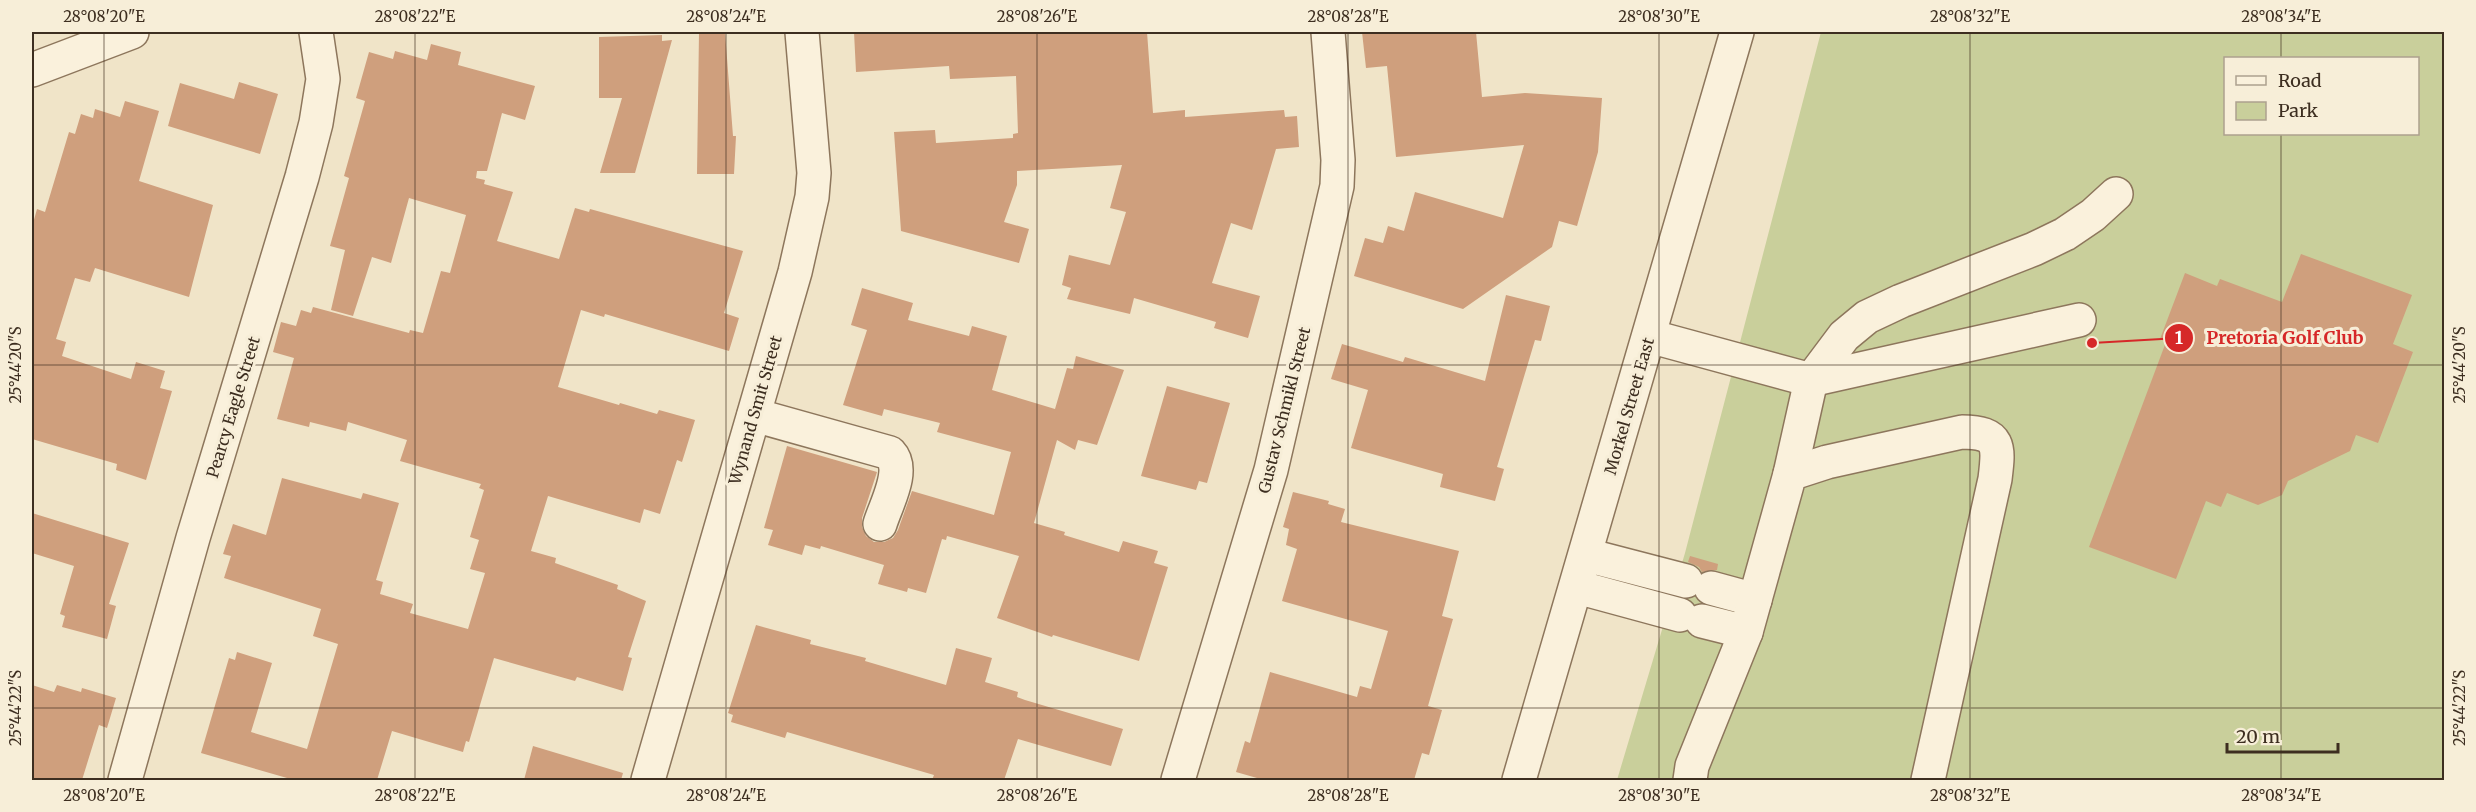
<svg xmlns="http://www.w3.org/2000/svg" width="2476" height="812" font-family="Merriweather,serif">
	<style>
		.green { fill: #c9cf9b; fill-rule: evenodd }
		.building { fill: #cf9f7d }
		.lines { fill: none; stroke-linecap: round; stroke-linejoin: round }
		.minor-casing { stroke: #8d765c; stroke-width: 36 }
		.minor { stroke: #faf1dc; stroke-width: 33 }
		.ticks { fill: none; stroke: #3d2e20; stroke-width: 1.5; stroke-opacity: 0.45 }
		.labels { text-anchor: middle; stroke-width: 6; stroke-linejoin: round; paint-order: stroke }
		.street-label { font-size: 16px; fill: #3d2e20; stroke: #f7eed8 }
		.leader { fill: none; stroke: #d62828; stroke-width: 2 }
		.callout-dot { fill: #d62828; stroke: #f7eed8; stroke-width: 2 }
		.mark-label { font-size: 18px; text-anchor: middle; font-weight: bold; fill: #fff }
		.callout-label { font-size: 18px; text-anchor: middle; font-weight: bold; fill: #d62828; stroke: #f7eed8; stroke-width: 6; stroke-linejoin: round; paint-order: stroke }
		.neatline { fill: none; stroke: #3d2e20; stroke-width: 2 }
		.ticks-label { font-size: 15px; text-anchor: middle; fill: #3d2e20 }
	</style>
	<rect width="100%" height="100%" fill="#f0e4c8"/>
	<path class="green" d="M1821,32h623v748h-827l68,-227zM2226,58h192v76h-192z"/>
	<g class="building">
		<polygon points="699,32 725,32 733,136 736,136 734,174 697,174"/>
		<polygon points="854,32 1147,32 1153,113 1185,110 1185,117 1284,110 1285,117 1297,116 1299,147 1276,149 1252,230 1231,223 1212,283 1260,296 1248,338 1214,328 1216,322 1134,298 1130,314 1067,299 1071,288 1062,285 1069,255 1110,265 1126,212 1110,208 1122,165 1017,171 1017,185 1004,222 1029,229 1019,263 901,231 894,132 935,130 936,143 1013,138 1013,134 1018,133 1016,76 950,79 949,66 856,72"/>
		<polygon points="1362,32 1476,32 1482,97 1525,93 1602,98 1598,152 1577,226 1559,221 1552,247 1463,309 1354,276 1365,238 1383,243 1388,226 1404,231 1415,192 1503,218 1524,145 1396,157 1387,66 1366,68"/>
		<polygon points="662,35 662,41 672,40 635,173 600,173 622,98 599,98 599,37"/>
		<polygon points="431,44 461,52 458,65 535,86 525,120 502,113 487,171 477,171 476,178 485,180 484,184 513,192 497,241 559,259 575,208 589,212 590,209 743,251 724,313 739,318 729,351 605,314 604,317 581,310 558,387 619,405 620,403 657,414 659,410 695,420 682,462 677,460 660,514 644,509 640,523 548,496 531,551 556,558 555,563 618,585 617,589 646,601 628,657 632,658 623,691 577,677 575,681 494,658 469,742 466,741 463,752 392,731 377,780 294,780 201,753 229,658 235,660 237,652 272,663 251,732 307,749 338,644 313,636 321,609 224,578 231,556 223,554 233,524 266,535 282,478 361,499 363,493 399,503 376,580 383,582 380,594 413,604 410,613 468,629 485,573 470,569 479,540 470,537 484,490 479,488 481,484 400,461 407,440 348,422 346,431 310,422 309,427 277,419 294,358 273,352 281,322 296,326 301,310 311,313 313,307 409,333 410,330 423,333 441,271 450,273 466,215 409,198 391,263 372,257 353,316 331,310 345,250 330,246 349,178 344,176 365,101 356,98 369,52 393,59 395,51 427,60"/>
		<polygon points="239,82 278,94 260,154 168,126 180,83 234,99"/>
		<polygon points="125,101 159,111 139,181 213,205 189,297 95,268 90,282 75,278 56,339 66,342 62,356 131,379 136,362 165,371 160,388 172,391 146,480 116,470 117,464 32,439 32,227 37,209 45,212 69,132 75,134 81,114 93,118 95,109 120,117"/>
		<polygon points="2301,254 2412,295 2393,344 2413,352 2378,443 2356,435 2350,451 2288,481 2282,495 2258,505 2227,493 2221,507 2206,501 2176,579 2089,547 2166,342 2160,339 2185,273 2217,286 2220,279 2282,302"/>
		<polygon points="862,288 913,303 908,320 969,336 972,326 1007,336 992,390 1055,409 1067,368 1073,369 1076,356 1124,370 1097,445 1078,440 1075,450 1057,440 1034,523 1065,532 1064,535 1119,552 1123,541 1158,551 1154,563 1168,567 1139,661 1053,635 1052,637 997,618 1019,556 947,536 946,540 942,539 926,593 908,588 907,592 878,584 884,565 821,546 820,549 805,545 802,555 768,545 773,530 764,528 787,446 877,472 862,518 862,527 866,536 874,542 884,542 893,538 898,530 912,491 994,515 1011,452 937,432 940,423 884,409 882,416 843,405 867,330 851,325"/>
		<polygon points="1506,295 1550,306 1541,341 1535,340 1497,467 1504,469 1495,501 1440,487 1443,474 1351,448 1368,390 1331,379 1342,344 1403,362 1405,357 1485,381"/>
		<polygon points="1167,386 1230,403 1207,483 1199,481 1196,490 1141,476"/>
		<polygon points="1293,492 1329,501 1328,504 1345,509 1341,522 1459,551 1442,616 1453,619 1428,706 1442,710 1429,755 1422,753 1414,780 1264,780 1236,772 1245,741 1250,743 1270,672 1357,697 1360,686 1371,689 1388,631 1282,601 1297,549 1286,545 1289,529 1283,527"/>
		<polygon points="32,513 129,543 109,604 116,606 107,639 62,627 65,616 60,614 74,566 32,553"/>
		<polygon points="1690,556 1718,564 1717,570 1702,572 1699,567 1688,562"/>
		<polygon points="756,625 811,640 810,644 866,658 865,661 946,685 956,648 992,658 985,682 1018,692 1017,697 1025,700 1123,729 1111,766 1018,739 1004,780 932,780 934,775 787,732 785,738 731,722 733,715 728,713"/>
		<polygon points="32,685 54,692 57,685 81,692 82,688 116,698 107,728 99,725 82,780 32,780"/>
		<polygon points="533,746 623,773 621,780 524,780"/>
	</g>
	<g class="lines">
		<g class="minor-casing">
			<g id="minor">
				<polyline points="32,70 132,32"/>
				<polyline points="1649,336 1811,380 2079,320"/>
				<path d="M754,415l136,38c16,17 -4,51 -10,71"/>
				<polyline points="1790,474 1811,380 1844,336 1867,317 1901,301 2034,249 2065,234 2093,215 2116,194"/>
				<polyline points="1586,555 1686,581"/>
				<polyline points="1577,587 1680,615"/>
				<polyline points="1711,588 1755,600"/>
				<polyline points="1702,621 1746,632"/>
				<polyline points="125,780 193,538 302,177 316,123 323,79 316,32"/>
				<polyline points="648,780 795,272 812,197 814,173 802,32"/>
				<polyline points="1178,780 1271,470 1337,186 1338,160 1328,32"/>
				<polyline points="1519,780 1737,32"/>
				<path d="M1690,780l2,-14 54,-134 44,-158 37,-12 135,-30c39,0 37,15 33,47l-67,301"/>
			</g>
		</g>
		<use href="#minor" class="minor"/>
	</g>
	<path class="ticks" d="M104,32v748M415,32v748M726,32v748M1037,32v748M1348,32v748M1659,32v748M1970,32v748M2281,32v26M2281,134v646M32,365h2412M32,708h2412"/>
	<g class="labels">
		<g class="street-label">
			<text transform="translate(1629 406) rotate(-74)" y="6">Morkel Street East</text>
			<text transform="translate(233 407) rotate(-73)" y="6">Pearcy Eagle Street</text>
			<text transform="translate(755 410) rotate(-74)" y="6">Wynand Smit Street</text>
			<text transform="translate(1284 410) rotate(-76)" y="6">Gustav Schmikl Street</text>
		</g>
	</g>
	<path class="leader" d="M2092 343L2179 338"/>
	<g class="callout-dot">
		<circle cx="2092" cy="343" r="6"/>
		<circle cx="2179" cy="338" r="15"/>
	</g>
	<g class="mark-label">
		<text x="2179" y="344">1</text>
	</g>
	<g class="callout-label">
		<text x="2285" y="344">Pretoria Golf Club</text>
	</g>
	<rect width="2476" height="812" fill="none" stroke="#f7eed8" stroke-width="66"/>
	<rect x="2224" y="57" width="195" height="78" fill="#f7eed8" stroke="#ada18e" stroke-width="1.5"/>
	<rect x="2236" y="76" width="30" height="9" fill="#faf1dc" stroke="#ada18e" stroke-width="1.5"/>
	<text x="2278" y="87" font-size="18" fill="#3d2e20">Road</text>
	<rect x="2236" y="102" width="30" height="18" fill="#c9cf9b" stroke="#ada18e" stroke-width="1.5"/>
	<text x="2278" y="117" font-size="18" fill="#3d2e20">Park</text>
	<path d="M2227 743v9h111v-9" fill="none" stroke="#3d2e20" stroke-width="3"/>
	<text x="2236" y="743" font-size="18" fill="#3d2e20" stroke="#f7eed8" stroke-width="4.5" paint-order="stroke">20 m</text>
	<rect x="33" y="33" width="2410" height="746" class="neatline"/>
	<g class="ticks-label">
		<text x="104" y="22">28°08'20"E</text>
		<text x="415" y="22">28°08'22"E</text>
		<text x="726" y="22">28°08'24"E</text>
		<text x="1037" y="22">28°08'26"E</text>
		<text x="1348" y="22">28°08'28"E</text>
		<text x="1659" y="22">28°08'30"E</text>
		<text x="1970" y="22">28°08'32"E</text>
		<text x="2281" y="22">28°08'34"E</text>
		<text transform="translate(16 365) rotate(-90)" y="5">25°44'20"S</text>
		<text transform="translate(2460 365) rotate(-90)" y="5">25°44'20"S</text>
		<text transform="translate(16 708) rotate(-90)" y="5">25°44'22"S</text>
		<text transform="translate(2460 708) rotate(-90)" y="5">25°44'22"S</text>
		<text x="104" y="801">28°08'20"E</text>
		<text x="415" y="801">28°08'22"E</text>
		<text x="726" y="801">28°08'24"E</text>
		<text x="1037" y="801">28°08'26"E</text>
		<text x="1348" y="801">28°08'28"E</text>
		<text x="1659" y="801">28°08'30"E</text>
		<text x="1970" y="801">28°08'32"E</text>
		<text x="2281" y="801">28°08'34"E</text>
	</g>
</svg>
